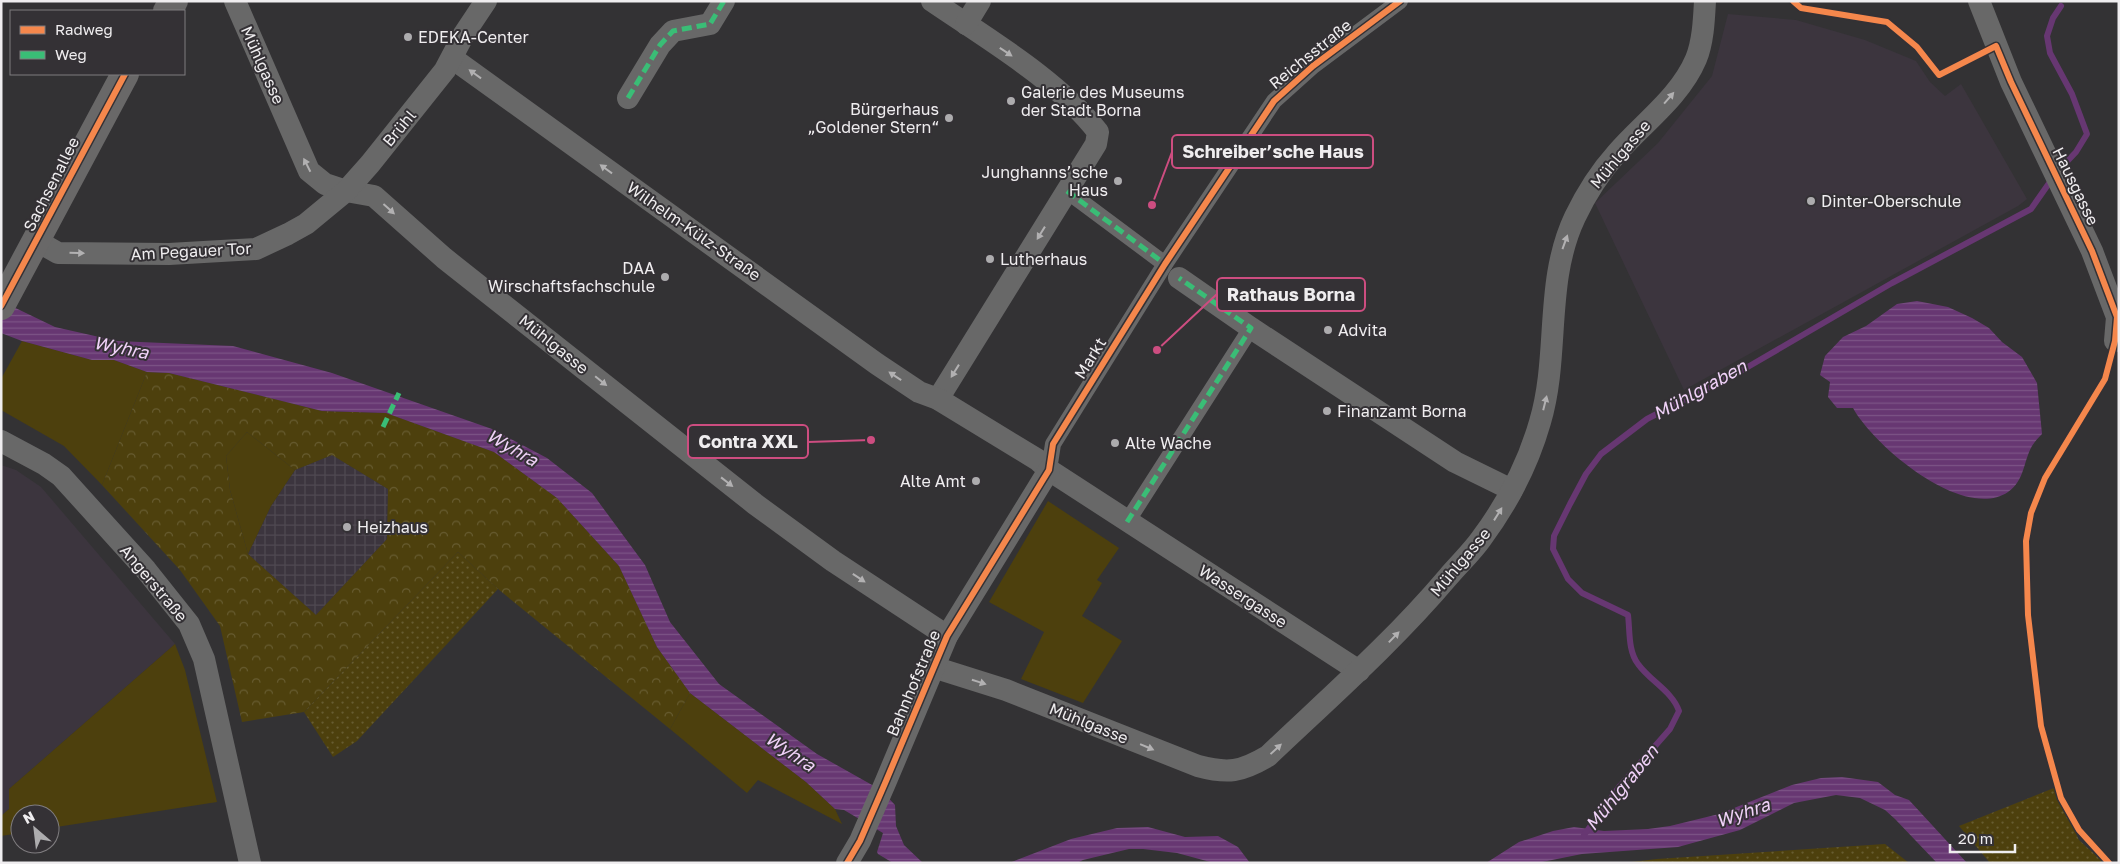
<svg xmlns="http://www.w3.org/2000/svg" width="2120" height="864" font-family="'Golos Text',sans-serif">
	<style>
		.built { fill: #3c353e }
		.industrial { fill: url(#industrial-grid) }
		.green { fill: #4d400d }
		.forest { fill: url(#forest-crowns); fill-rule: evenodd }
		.garden { fill: url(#garden-dots) }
		.water { fill: url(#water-rules) }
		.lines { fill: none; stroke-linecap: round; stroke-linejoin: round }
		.stream { stroke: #673772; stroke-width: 6 }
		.pedestrian { stroke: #686868; stroke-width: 16 }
		.minor { stroke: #686868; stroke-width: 22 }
		.primary { stroke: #696868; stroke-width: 28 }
		.quiet { stroke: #3abd76; stroke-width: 5; stroke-dasharray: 10 5; stroke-linecap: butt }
		.cycleway-casing { stroke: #343135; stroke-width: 9 }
		.cycleway { stroke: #f5874c; stroke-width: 6 }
		.oneway { fill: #b2b1b2 }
		.poi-dot { fill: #adacae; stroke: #343135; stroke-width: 2 }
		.labels { text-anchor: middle; stroke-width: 4; stroke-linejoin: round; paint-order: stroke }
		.poi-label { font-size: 16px; fill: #efedef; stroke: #343135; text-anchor: start }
		.street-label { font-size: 16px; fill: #efedef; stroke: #343135 }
		.water-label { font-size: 18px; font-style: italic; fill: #f0d2f8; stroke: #343135 }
		.leader { fill: none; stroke: #cd4d80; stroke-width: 2 }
		.callout-dot { fill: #cd4d80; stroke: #343135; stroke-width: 2 }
		.callout { fill: #343135; stroke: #cd4d80; stroke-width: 2 }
		.callout-label { font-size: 18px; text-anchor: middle; font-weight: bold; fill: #efedef }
	</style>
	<defs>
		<pattern id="industrial-grid" width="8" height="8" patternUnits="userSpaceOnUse" patternTransform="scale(1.25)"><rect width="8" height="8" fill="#3c353e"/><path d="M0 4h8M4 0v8" fill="none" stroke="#4f4951"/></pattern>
		<pattern id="forest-crowns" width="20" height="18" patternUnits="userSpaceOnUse" patternTransform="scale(1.25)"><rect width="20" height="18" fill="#4d400d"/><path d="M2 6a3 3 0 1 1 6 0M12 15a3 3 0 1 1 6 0" fill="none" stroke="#675c31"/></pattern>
		<pattern id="garden-dots" width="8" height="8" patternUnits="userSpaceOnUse" patternTransform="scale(1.25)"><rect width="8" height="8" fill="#4d400d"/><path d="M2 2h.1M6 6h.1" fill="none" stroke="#675c31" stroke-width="1.8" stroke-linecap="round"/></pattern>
		<pattern id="water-rules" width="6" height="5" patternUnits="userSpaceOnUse" patternTransform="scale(1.25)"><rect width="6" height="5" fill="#673772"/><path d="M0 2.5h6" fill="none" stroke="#7d5486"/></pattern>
	</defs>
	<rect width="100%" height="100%" fill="#333234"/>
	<g class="built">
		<polygon points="1728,14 1796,20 1865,40 1916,61 1930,82 1945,96 1961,84 2027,199 2018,206 1684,390 1595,203 1658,143 1712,76"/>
		<polygon points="1,465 16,470 41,487 175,644 9,789 9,809 1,816"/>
	</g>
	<polygon class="industrial" points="332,455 388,489 387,539 316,615 248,554 271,506 295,470"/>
	<g class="green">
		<polygon points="22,341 92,360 114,360 147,372 102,485 64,446 1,410 1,379"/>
		<polygon points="247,432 295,470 271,506 248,554 230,490 226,456"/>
		<polygon points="1048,501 1119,548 1097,580 1102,583 1082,616 1122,641 1083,703 1021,679 1044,632 989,602"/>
		<polygon points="175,644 185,670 217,802 50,828 50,814 20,814 20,833 1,836 1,816 9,809 9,789"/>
		<polygon points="690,693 806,782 835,809 842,824 758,780 747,793 670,729"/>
	</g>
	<path class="forest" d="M147,372l22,1 153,38 64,2 108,39 63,46 62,68 38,81 33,46 -20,36 -172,-140 -40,-37 -154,160 -62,10 -22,-96 -40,-56 -78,-85zM247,432l48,38 37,-15 56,34 -1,50 -71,76 -68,-61 -18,-64 -4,-34z"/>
	<g class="garden">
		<polygon points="458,552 498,589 357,741 333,757 304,712"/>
		<polygon points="2054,788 2079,840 2104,863 1990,863 1959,826"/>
		<polygon points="1885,844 1909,863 1623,863 1657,859"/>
	</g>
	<g class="water">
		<polygon points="1,301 55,327 117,341 233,346 332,373 492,429 547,458 592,493 645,565 670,622 719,684 817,754 881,790 895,805 896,826 904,845 923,863 893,863 878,854 877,852 883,833 844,810 835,809 806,782 690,693 657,647 619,566 557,498 494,452 386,413 322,411 169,373 147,372 114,360 92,360 22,341 1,333"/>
		<path d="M1917,301l31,6 24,11 17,10 13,14 20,15 15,26 5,51c-3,3 -7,7 -10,12 -9,16 -7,34 -24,46 -45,30 -135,-47 -155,-84h-16l-9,-11 2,-15 -10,-7 5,-19 18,-19 23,-11 31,-22z"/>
		<polygon points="1842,777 1878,782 1895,795 1909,800 1967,863 1937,863 1895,819 1885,810 1860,798 1836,795 1794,803 1740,830 1678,847 1582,854 1537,863 1486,863 1519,842 1553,831 1574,827 1604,831 1648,829 1670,826 1719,814 1792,785 1821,778"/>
		<polygon points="1148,827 1185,837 1218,836 1238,847 1250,863 1214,863 1177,853 1143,849 1129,849 1083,860 1077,863 1009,863 1071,839 1117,828"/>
	</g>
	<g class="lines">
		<g class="stream">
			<polyline points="2058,171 2076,152 2087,134 2072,94 2050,53 2047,36 2053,18 2061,6"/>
			<path d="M1584,835l35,-48 51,-58 9,-18c-7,-20 -29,-30 -41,-47 -10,-13 -8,-33 -10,-49l-46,-22 -14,-14 -15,-30 1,-13 16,-32 16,-30 15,-20 46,-35 99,-51 146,-85 139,-74 21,-30"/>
		</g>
		<g class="pedestrian">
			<polyline points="1067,191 1165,264"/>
			<polyline points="1049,470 1053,444 1165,264 1274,101 1313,66 1400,1"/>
			<polyline points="1127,522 1251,328"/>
		</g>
		<g class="minor">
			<polyline points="235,1 309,171 325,184 346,191 374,196 444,258 755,504 833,561 947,636"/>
			<path d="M932,1c54,37 126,79 166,131l-2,12 -158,255"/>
			<polyline points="1979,1 2011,82 2092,251 2117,317 2115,341"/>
			<polyline points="966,24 980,1"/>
			<polyline points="452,58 877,364 919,392 938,399 1038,460 1049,470 1359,671"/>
			<polyline points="628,98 660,45 673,31 710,24 724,1"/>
			<polyline points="37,241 58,253 169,254 256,249 288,234 306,224 346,191 370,164 445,70 464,34 486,1"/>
			<polyline points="1179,278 1251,328 1455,462 1512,490"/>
			<polyline points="1,441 44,464 61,476 146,570 189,624 204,659 250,863"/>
			<path d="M933,667l73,23 192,76c30,8 43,6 70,-10 61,-58 125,-114 180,-179 11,-13 23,-24 33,-38 26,-35 47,-75 59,-117 20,-67 4,-140 35,-205 11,-23 25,-45 42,-64 26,-30 63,-56 79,-94 7,-17 8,-39 9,-58"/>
			<polyline points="847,863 860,841 886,781 947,636 1049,470"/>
		</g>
		<g class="primary">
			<polyline points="167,11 174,1"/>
			<polyline points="1,306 125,74"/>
		</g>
		<g class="quiet">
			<polyline points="628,98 660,45 673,31 710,24 724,1"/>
			<polyline points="1067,191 1165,264"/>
			<polyline points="383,427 399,393"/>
			<polyline points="1127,522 1251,328 1179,278"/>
		</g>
		<g class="cycleway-casing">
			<g id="cycleway">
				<polyline points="1793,1 1801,8 1887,22 1917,47 1939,75 1996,46 2011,82 2092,251 2117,317 2115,341 2105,379 2045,478 2031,513 2026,541 2028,615 2041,726 2061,798 2079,830 2109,863"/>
				<polyline points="1,306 125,74"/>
				<polyline points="847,863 860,841 886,781 947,636 1049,470 1053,444 1165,264 1274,101 1313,66 1400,1"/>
			</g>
		</g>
		<use href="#cycleway" class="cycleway"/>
	</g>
	<defs><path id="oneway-solid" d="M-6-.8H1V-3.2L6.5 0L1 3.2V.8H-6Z" transform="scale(1.25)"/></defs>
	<g class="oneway">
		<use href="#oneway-solid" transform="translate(1006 52) rotate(34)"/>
		<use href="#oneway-solid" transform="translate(475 74) rotate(-144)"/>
		<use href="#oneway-solid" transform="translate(1669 98) rotate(-49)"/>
		<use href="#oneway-solid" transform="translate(307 165) rotate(-117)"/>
		<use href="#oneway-solid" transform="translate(606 169) rotate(-144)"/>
		<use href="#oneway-solid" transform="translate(389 209) rotate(42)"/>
		<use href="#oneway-solid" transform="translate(1041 233) rotate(122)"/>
		<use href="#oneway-solid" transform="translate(1565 242) rotate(-70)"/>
		<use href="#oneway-solid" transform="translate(77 253) rotate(2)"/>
		<use href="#oneway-solid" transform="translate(955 371) rotate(122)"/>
		<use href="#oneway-solid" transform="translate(895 376) rotate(-146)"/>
		<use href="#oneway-solid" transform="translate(601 381) rotate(39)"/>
		<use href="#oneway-solid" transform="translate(1545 403) rotate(-76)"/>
		<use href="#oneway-solid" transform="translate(727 482) rotate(38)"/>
		<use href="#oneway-solid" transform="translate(1498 514) rotate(-58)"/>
		<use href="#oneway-solid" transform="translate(859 578) rotate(34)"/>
		<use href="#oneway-solid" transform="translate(1394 637) rotate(-46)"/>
		<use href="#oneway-solid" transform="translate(979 682) rotate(18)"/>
		<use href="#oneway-solid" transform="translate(1147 747) rotate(23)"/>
		<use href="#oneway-solid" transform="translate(1276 749) rotate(-43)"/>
	</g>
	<g class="poi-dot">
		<circle cx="408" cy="37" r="5"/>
		<circle cx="1011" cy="101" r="5"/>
		<circle cx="949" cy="118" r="5"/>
		<circle cx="1118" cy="181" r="5"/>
		<circle cx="1811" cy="201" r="5"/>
		<circle cx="990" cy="259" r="5"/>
		<circle cx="665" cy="277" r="5"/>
		<circle cx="1328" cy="330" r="5"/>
		<circle cx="1327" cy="411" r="5"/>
		<circle cx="1115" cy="443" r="5"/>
		<circle cx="976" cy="481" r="5"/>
		<circle cx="347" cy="527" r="5"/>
	</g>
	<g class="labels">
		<g class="poi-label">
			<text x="418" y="43">EDEKA-Center</text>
			<text x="1021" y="98">Galerie des Museums<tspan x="1021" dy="18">der Stadt Borna</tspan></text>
			<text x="939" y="115" text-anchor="end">Bürgerhaus<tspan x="939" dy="18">„Goldener Stern“</tspan></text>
			<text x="1108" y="178" text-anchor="end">Junghanns’sche<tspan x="1108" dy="18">Haus</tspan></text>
			<text x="1821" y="207">Dinter-Oberschule</text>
			<text x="1000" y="265">Lutherhaus</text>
			<text x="655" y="274" text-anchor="end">DAA<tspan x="655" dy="18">Wirschaftsfachschule</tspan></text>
			<text x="1338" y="336">Advita</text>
			<text x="1337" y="417">Finanzamt Borna</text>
			<text x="1125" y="449">Alte Wache</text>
			<text x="966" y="487" text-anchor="end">Alte Amt</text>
			<text x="357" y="533">Heizhaus</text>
		</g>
		<g class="street-label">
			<text transform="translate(1310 54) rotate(-39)" y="6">Reichsstraße</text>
			<text transform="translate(263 65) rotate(66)" y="6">Mühlgasse</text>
			<text transform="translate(399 128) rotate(-50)" y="6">Brühl</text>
			<text transform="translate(1620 154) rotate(-50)" y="6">Mühlgasse</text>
			<text transform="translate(51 184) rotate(-63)" y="6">Sachsenallee</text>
			<text transform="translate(2076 186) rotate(64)" y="6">Hausgasse</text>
			<text transform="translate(694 231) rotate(35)" y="6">Wilhelm-Külz-Straße</text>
			<text transform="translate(191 251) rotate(-3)" y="6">Am Pegauer Tor</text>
			<text transform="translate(554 344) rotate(39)" y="6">Mühlgasse</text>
			<text transform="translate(1090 358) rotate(-58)" y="6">Markt</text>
			<text transform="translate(1460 562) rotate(-50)" y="6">Mühlgasse</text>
			<text transform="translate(154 583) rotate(50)" y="6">Angerstraße</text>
			<text transform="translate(1243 596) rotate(33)" y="6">Wassergasse</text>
			<text transform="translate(913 683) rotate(-67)" y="6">Bahnhofstraße</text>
			<text transform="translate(1089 723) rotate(22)" y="6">Mühlgasse</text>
		</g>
		<g class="water-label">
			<text transform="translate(121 348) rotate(11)" y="6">Wyhra</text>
			<text transform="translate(1700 390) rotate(-29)" y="6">Mühlgraben</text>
			<text transform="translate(512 448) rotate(30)" y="6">Wyhra</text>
			<text transform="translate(790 752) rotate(34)" y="6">Wyhra</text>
			<text transform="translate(1622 788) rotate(-51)" y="6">Mühlgraben</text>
			<text transform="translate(1743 813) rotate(-19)" y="6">Wyhra</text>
		</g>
	</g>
	<path class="leader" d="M1152 205L1172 152M1157 350L1217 294M871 440L808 442"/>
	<g class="callout-dot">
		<circle cx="1152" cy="205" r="5"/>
		<circle cx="1157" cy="350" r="5"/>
		<circle cx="871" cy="440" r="5"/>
	</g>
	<g class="callout">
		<rect x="1172" y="135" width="201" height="33" rx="5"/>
		<rect x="1217" y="278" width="148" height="33" rx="5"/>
		<rect x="688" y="425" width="120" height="33" rx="5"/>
	</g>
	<g class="callout-label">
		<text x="1273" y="158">Schreiber’sche Haus</text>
		<text x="1291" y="301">Rathaus Borna</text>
		<text x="748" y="448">Contra XXL</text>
	</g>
	<rect width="2120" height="864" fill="none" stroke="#efedef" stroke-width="5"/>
	<rect x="10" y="10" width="175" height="65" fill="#343135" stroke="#7f7c7f"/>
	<rect x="20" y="26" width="25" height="8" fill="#f5874c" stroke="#7f7c7f"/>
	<text x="55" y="35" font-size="15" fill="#efedef">Radweg</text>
	<rect x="20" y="51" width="25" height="8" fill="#3abd76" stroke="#7f7c7f"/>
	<text x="55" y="60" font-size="15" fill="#efedef">Weg</text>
	<g transform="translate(35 829) rotate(332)"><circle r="24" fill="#343135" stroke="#7f7c7f"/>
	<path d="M0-4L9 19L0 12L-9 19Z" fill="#adacae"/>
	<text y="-8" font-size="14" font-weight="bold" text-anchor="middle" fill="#efedef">N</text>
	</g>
	<path d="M1950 844v8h65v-8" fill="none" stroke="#efedef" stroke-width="2.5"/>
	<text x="1958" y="844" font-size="15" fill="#efedef" stroke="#343135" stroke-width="4" paint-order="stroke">20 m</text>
</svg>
